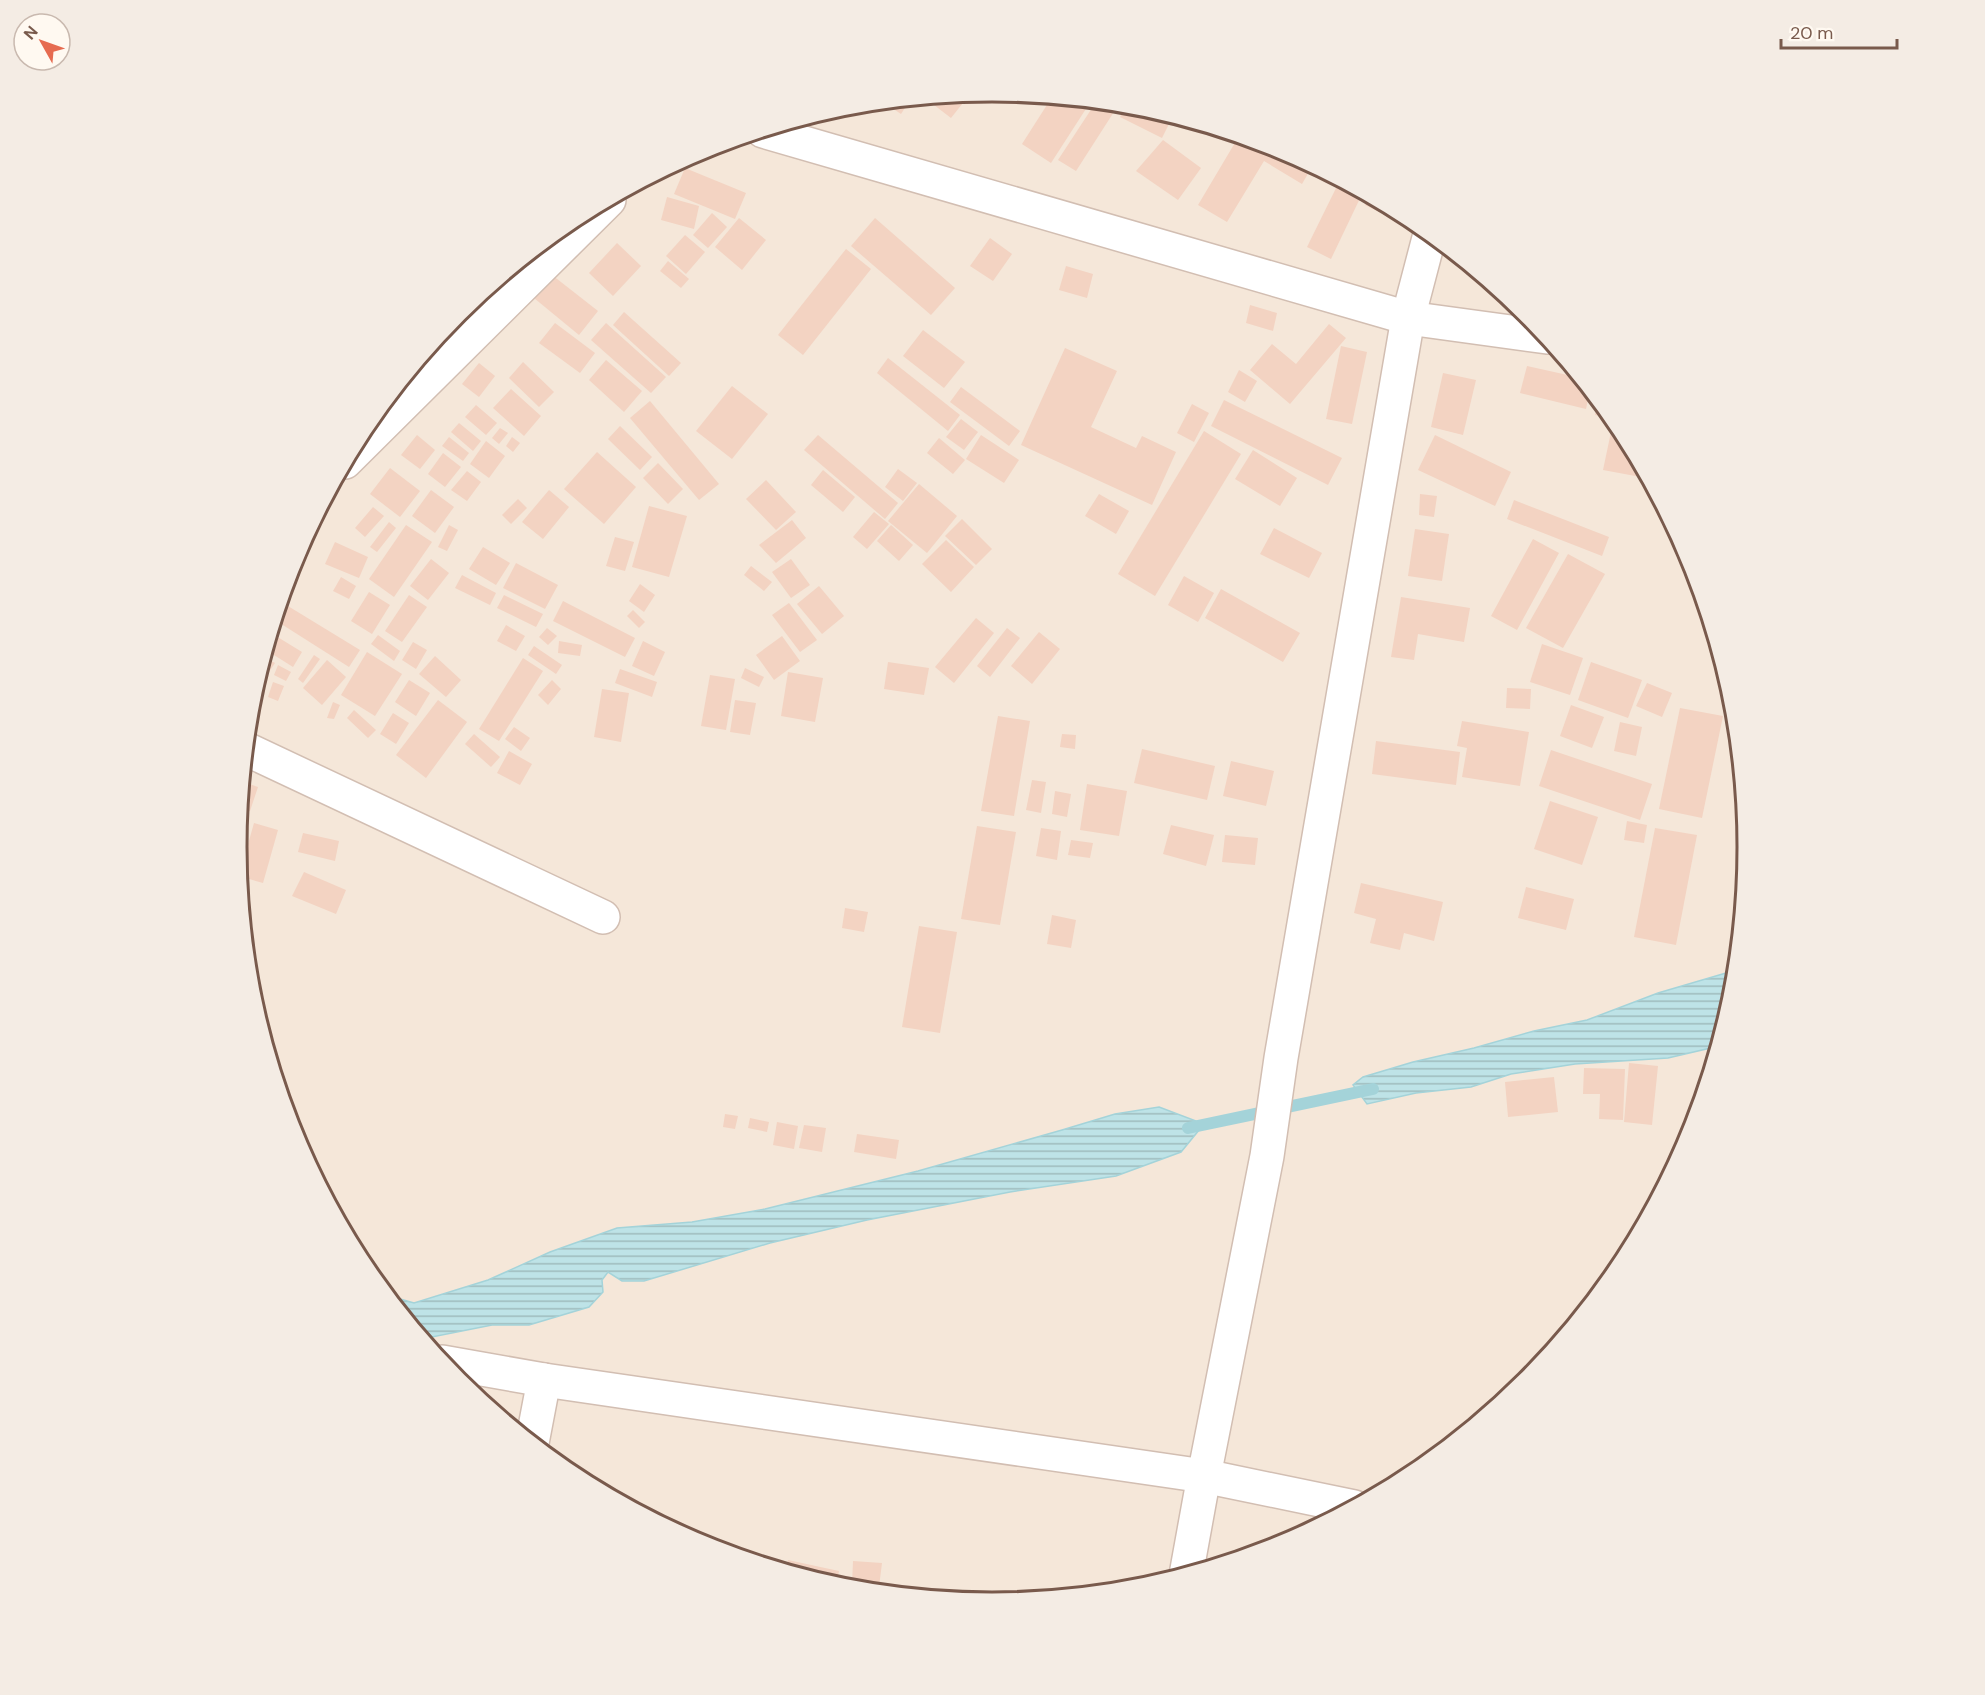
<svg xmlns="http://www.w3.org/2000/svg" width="1985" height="1695" font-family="'DM Sans',sans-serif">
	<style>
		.residential { fill: #f5e7d9 }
		.water { fill: url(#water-rules); stroke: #a4d3d9; stroke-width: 1.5 }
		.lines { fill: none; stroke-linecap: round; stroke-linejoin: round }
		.stream { stroke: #a4d3d9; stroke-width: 12 }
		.building { fill: #f3d3c2 }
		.minor-casing { stroke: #d2beb2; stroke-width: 36 }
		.minor { stroke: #fff; stroke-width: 33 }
		.rim { fill: none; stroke: #795a4c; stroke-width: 3 }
	</style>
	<defs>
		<pattern id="water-rules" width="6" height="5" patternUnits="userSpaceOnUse" patternTransform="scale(1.5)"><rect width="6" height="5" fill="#bee3e7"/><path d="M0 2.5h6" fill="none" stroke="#9fbbbd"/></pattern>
	</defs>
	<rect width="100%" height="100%" fill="#fdf5ea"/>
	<circle class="residential" cx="993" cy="848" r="754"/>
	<g class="water">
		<polygon points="1736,970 1734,995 1719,1046 1668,1058 1575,1064 1511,1074 1471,1087 1416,1093 1367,1104 1353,1085 1363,1077 1413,1062 1474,1048 1534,1031 1587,1020 1658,993"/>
		<polygon points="1159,1107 1204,1124 1181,1152 1116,1176 1010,1192 867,1220 770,1243 644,1281 622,1281 608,1272 602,1280 603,1292 589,1307 529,1325 492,1325 422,1339 386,1295 414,1303 488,1280 550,1252 617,1228 692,1222 765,1209 918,1171 1062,1130 1115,1114"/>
	</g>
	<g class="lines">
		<polyline class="stream" points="1188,1128 1373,1089"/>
	</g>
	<g class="building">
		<polygon points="970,94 951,118 925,98 949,96"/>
		<polygon points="1018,94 1033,95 1044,97 1039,105"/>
		<polygon points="1052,97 1091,101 1051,163 1022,144"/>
		<polygon points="910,100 901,114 889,106 891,101"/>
		<polygon points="1096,102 1119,104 1076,171 1058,160"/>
		<polygon points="1126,105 1140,106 1173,116 1162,138 1120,117"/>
		<polygon points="1239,136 1282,149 1313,165 1302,184 1264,161 1227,222 1198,205"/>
		<polygon points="1163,140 1201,168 1178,200 1136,171"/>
		<polygon points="685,168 746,193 735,219 674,194"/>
		<polygon points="1340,180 1363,192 1331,259 1307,247"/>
		<polygon points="1369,196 1405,215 1402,223 1365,205"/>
		<polygon points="667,197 699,206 694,229 661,220"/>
		<polygon points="712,213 727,227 708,248 693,235"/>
		<polygon points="739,218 766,240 742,270 715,247"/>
		<polygon points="875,218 955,288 931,315 851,246"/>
		<polygon points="685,235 705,252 686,274 666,256"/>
		<polygon points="990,238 1012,254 993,281 970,266"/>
		<polygon points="617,243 641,266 613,296 589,273"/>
		<polygon points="846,249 871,269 803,355 778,335"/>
		<polygon points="668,261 689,279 681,288 660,271"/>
		<polygon points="1066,266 1093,274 1087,298 1059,290"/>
		<polygon points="552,275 598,311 579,335 534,298"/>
		<polygon points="1250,305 1277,313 1273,331 1246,323"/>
		<polygon points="624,312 681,363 669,376 613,325"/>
		<polygon points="555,323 595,353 580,373 539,343"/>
		<polygon points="606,323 666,377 651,393 591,340"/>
		<polygon points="1329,324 1346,338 1290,404 1250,370 1272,344 1296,364"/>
		<polygon points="923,330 965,362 944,388 903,356"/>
		<polygon points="1341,346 1367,352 1352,424 1326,419"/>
		<polygon points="1065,348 1117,371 1091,427 1136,448 1142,436 1176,452 1152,505 1021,445"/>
		<polygon points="888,358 960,415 948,431 877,373"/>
		<polygon points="606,360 642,391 624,412 589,380"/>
		<polygon points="523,362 554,392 539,407 509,378"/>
		<polygon points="479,363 495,376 479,397 462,384"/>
		<polygon points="1527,366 1581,378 1590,390 1586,409 1520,393"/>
		<polygon points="1239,370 1257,381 1245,402 1228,392"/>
		<polygon points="1443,373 1476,380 1463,435 1431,427"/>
		<polygon points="732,386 768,414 732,459 696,431"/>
		<polygon points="961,387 1020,431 1009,446 950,402"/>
		<polygon points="511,389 541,416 524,436 493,408"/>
		<polygon points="1598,399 1613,418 1595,415"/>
		<polygon points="1224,400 1342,458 1328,485 1211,426"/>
		<polygon points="650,401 719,484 699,500 630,418"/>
		<polygon points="1192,404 1209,413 1194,442 1177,433"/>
		<polygon points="476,405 497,423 486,435 465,417"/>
		<polygon points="961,419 978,432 964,450 946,437"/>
		<polygon points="459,423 481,441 473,451 451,432"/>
		<polygon points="620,426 652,457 640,470 608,439"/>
		<polygon points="500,428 508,433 499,444 492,438"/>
		<polygon points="1204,431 1241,454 1155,596 1118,574"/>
		<polygon points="1611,432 1625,434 1646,478 1603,470"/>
		<polygon points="417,435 435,450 420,469 401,455"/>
		<polygon points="818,435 898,503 885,519 804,450"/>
		<polygon points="981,435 1019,460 1004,483 966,459"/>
		<polygon points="1435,435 1511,472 1495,506 1418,470"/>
		<polygon points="449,437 469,453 463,461 442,446"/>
		<polygon points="512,437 520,443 513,452 506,446"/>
		<polygon points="939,438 965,460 953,474 927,453"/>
		<polygon points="486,441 505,456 489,478 470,464"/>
		<polygon points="1253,450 1297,478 1280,506 1235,479"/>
		<polygon points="597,452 636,487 604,524 564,489"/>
		<polygon points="443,453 461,467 445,487 428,474"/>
		<polygon points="658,463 683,489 668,504 643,478"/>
		<polygon points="390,468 420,491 400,517 370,494"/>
		<polygon points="898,469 917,483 903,501 885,487"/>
		<polygon points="823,470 855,497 843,512 811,485"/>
		<polygon points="467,471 481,482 467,501 451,490"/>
		<polygon points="766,480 796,512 776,530 746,499"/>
		<polygon points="919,484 957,516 927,553 888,521"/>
		<polygon points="431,490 454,507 435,533 412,516"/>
		<polygon points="549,490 569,507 543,539 522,522"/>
		<polygon points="1099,494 1129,511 1116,534 1085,516"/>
		<polygon points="1420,494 1437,496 1434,517 1419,515"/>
		<polygon points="518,499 527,508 511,524 502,515"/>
		<polygon points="1514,500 1609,537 1602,556 1507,519"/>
		<polygon points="649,506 687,516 669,577 632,567"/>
		<polygon points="373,507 384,516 365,537 355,528"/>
		<polygon points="874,512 889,524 867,549 853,537"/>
		<polygon points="962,519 992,549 976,565 945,536"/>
		<polygon points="792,520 806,538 776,563 759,545"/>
		<polygon points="389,522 396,528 377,552 370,547"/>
		<polygon points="406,525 432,542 394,597 369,579"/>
		<polygon points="449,525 458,530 447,551 438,547"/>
		<polygon points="891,525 913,545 899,561 877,541"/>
		<polygon points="1274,528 1322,553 1309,578 1260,554"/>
		<polygon points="1415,529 1449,534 1442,581 1408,576"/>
		<polygon points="615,537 634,542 625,571 606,566"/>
		<polygon points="1533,539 1559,553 1517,630 1491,616"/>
		<polygon points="946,540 974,567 951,592 922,564"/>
		<polygon points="335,542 368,557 359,578 325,564"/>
		<polygon points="483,547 510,563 496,585 469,569"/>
		<polygon points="1568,554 1605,574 1563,648 1526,628"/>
		<polygon points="431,559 449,573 428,600 410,586"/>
		<polygon points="791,559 810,585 791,598 772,572"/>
		<polygon points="516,563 558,585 545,609 503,588"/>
		<polygon points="751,566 772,582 764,591 744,575"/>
		<polygon points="462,575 496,593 490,605 455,588"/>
		<polygon points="1184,576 1214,593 1198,622 1168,605"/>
		<polygon points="341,577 356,586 349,599 333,591"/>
		<polygon points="640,584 655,595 644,612 629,601"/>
		<polygon points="819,586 844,616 822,634 797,604"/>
		<polygon points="1221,589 1300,633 1283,662 1205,618"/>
		<polygon points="369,592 390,605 372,634 351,621"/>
		<polygon points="409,595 427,607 402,642 385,631"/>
		<polygon points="504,595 543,614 536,627 497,608"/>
		<polygon points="1401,597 1470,608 1464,642 1418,634 1414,660 1391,657"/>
		<polygon points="563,601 635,638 625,657 553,621"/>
		<polygon points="283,603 360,650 349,667 275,620"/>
		<polygon points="789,603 817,640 800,652 772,615"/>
		<polygon points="633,610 645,622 639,628 627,616"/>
		<polygon points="976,618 994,633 954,683 935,667"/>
		<polygon points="506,625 525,636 516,651 497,641"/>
		<polygon points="547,628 557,636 548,645 539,637"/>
		<polygon points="1007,628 1020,638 990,677 977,666"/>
		<polygon points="1039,632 1060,649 1032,684 1011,666"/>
		<polygon points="271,633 302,652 293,667 266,650"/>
		<polygon points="378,635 400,651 394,661 371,644"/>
		<polygon points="782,636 800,661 774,680 756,655"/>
		<polygon points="559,641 582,645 580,656 558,653"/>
		<polygon points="643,641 665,652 654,676 632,666"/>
		<polygon points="413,642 427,650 416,669 402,660"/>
		<polygon points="1542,644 1583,658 1570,695 1530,682"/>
		<polygon points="534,646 562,665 556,674 528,655"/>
		<polygon points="367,652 402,674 375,716 341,695"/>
		<polygon points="314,655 320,659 303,683 298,679"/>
		<polygon points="435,656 461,680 446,697 419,674"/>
		<polygon points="264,657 275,663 269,672 261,667"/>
		<polygon points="523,658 543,671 499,741 479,729"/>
		<polygon points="327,660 346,677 322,705 303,688"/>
		<polygon points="888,662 929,668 924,695 884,689"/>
		<polygon points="1591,662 1642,680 1628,718 1578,700"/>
		<polygon points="278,665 291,672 286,681 274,675"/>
		<polygon points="745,668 764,677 759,687 741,678"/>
		<polygon points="620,669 657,682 652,697 615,683"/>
		<polygon points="788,672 823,678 815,722 781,716"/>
		<polygon points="710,675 735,679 726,730 701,726"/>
		<polygon points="258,676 267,682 259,695 254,691"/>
		<polygon points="409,680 430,693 416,716 395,702"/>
		<polygon points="552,680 561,689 548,705 538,695"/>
		<polygon points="273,682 284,686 278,701 268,697"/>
		<polygon points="1647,683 1672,693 1662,717 1636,706"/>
		<polygon points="1507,688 1531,689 1530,709 1506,708"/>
		<polygon points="602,689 629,693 621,742 594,737"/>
		<polygon points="438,700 467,722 426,778 396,755"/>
		<polygon points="735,700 756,703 750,735 730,732"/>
		<polygon points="333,702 340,705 334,719 327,718"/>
		<polygon points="1571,705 1604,717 1592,748 1560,736"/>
		<polygon points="1680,708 1723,716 1702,818 1659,809"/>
		<polygon points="354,710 376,730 368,738 347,718"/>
		<polygon points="393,713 409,723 396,744 380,734"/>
		<polygon points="998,716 1030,721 1014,816 981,811"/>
		<polygon points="1462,721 1529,732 1520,786 1462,777 1467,748 1457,746"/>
		<polygon points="1620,722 1642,727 1636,756 1614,751"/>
		<polygon points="514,727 530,738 521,751 505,739"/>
		<polygon points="474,734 500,757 491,767 465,744"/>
		<polygon points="1062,734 1076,735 1075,749 1060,747"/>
		<polygon points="1376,741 1460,752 1456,785 1372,774"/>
		<polygon points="1142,749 1215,766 1207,800 1134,783"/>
		<polygon points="1551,750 1652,784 1640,820 1539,786"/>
		<polygon points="509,751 532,764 520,785 497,773"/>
		<polygon points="1231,761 1274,771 1266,806 1223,796"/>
		<polygon points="1032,780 1046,782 1041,813 1026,810"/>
		<polygon points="243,782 258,787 250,811 240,808"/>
		<polygon points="1087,784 1127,791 1119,836 1080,830"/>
		<polygon points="1055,791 1071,794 1067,817 1052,814"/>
		<polygon points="1550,801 1598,817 1582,865 1534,849"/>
		<polygon points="240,815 247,817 242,833 238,832"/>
		<polygon points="1627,821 1647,825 1644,843 1624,840"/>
		<polygon points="254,823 278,830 263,883 239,876"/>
		<polygon points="1171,825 1214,835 1206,866 1163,854"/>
		<polygon points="977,826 1016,832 1000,925 961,919"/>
		<polygon points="1041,828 1061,831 1057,860 1036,856"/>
		<polygon points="1655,828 1697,835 1676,945 1634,937"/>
		<polygon points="303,833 339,841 335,861 298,852"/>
		<polygon points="1225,835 1258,838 1255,865 1222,862"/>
		<polygon points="1071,840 1093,843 1090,858 1068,855"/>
		<polygon points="304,872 346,890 336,914 292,896"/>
		<polygon points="1361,883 1443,902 1434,941 1404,933 1400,950 1370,943 1376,919 1354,913"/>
		<polygon points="1526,887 1574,899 1566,930 1518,918"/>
		<polygon points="845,908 868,912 864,932 842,928"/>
		<polygon points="1052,915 1076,920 1071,948 1047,944"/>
		<polygon points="919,926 957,932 940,1033 902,1027"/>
		<polygon points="1629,1063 1658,1066 1652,1125 1624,1122"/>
		<polygon points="1584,1068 1625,1069 1623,1120 1599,1119 1600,1094 1583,1094"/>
		<polygon points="1554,1077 1558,1112 1508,1117 1505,1082"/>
		<polygon points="725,1114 738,1116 735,1129 723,1127"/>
		<polygon points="750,1118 769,1122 767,1132 748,1128"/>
		<polygon points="777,1122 798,1126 794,1149 773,1145"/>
		<polygon points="804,1125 826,1128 822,1152 799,1148"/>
		<polygon points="857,1134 899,1140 896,1159 854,1152"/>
		<polygon points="788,1560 839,1571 836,1586 786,1571"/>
		<polygon points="853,1561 882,1563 879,1587 852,1585"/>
	</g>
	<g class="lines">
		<g class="minor-casing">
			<g id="minor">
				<polyline points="763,131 1408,318 1547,337"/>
				<polyline points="345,462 609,200"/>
				<polyline points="246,749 603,917"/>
				<polyline points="442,1362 544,1380 1204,1476 1354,1507"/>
				<polyline points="532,1443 544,1380"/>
				<polyline points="1186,1575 1204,1476 1267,1156 1281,1058 1408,318 1430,234"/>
			</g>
		</g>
		<use href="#minor" class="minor"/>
	</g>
	<path d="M0 0H1985V1695H0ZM247 847a745 745 0 1 1 1490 0a745 745 0 1 1-1490 0Z" fill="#f4ece4" fill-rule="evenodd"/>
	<path class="rim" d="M247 847a745 745 0 1 1 1490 0a745 745 0 1 1-1490 0Z"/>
	<g transform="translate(42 42) rotate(310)"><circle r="28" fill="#fff9f1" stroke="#c9b9af" stroke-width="1.5"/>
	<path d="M0-4.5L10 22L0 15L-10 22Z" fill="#e66b50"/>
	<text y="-9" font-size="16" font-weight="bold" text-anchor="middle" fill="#795a4c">N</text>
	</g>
	<path d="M1781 39v9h116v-9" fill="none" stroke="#795a4c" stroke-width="3"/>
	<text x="1790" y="39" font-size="18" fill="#795a4c" stroke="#fff9f1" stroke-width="4.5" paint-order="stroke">20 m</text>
</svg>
